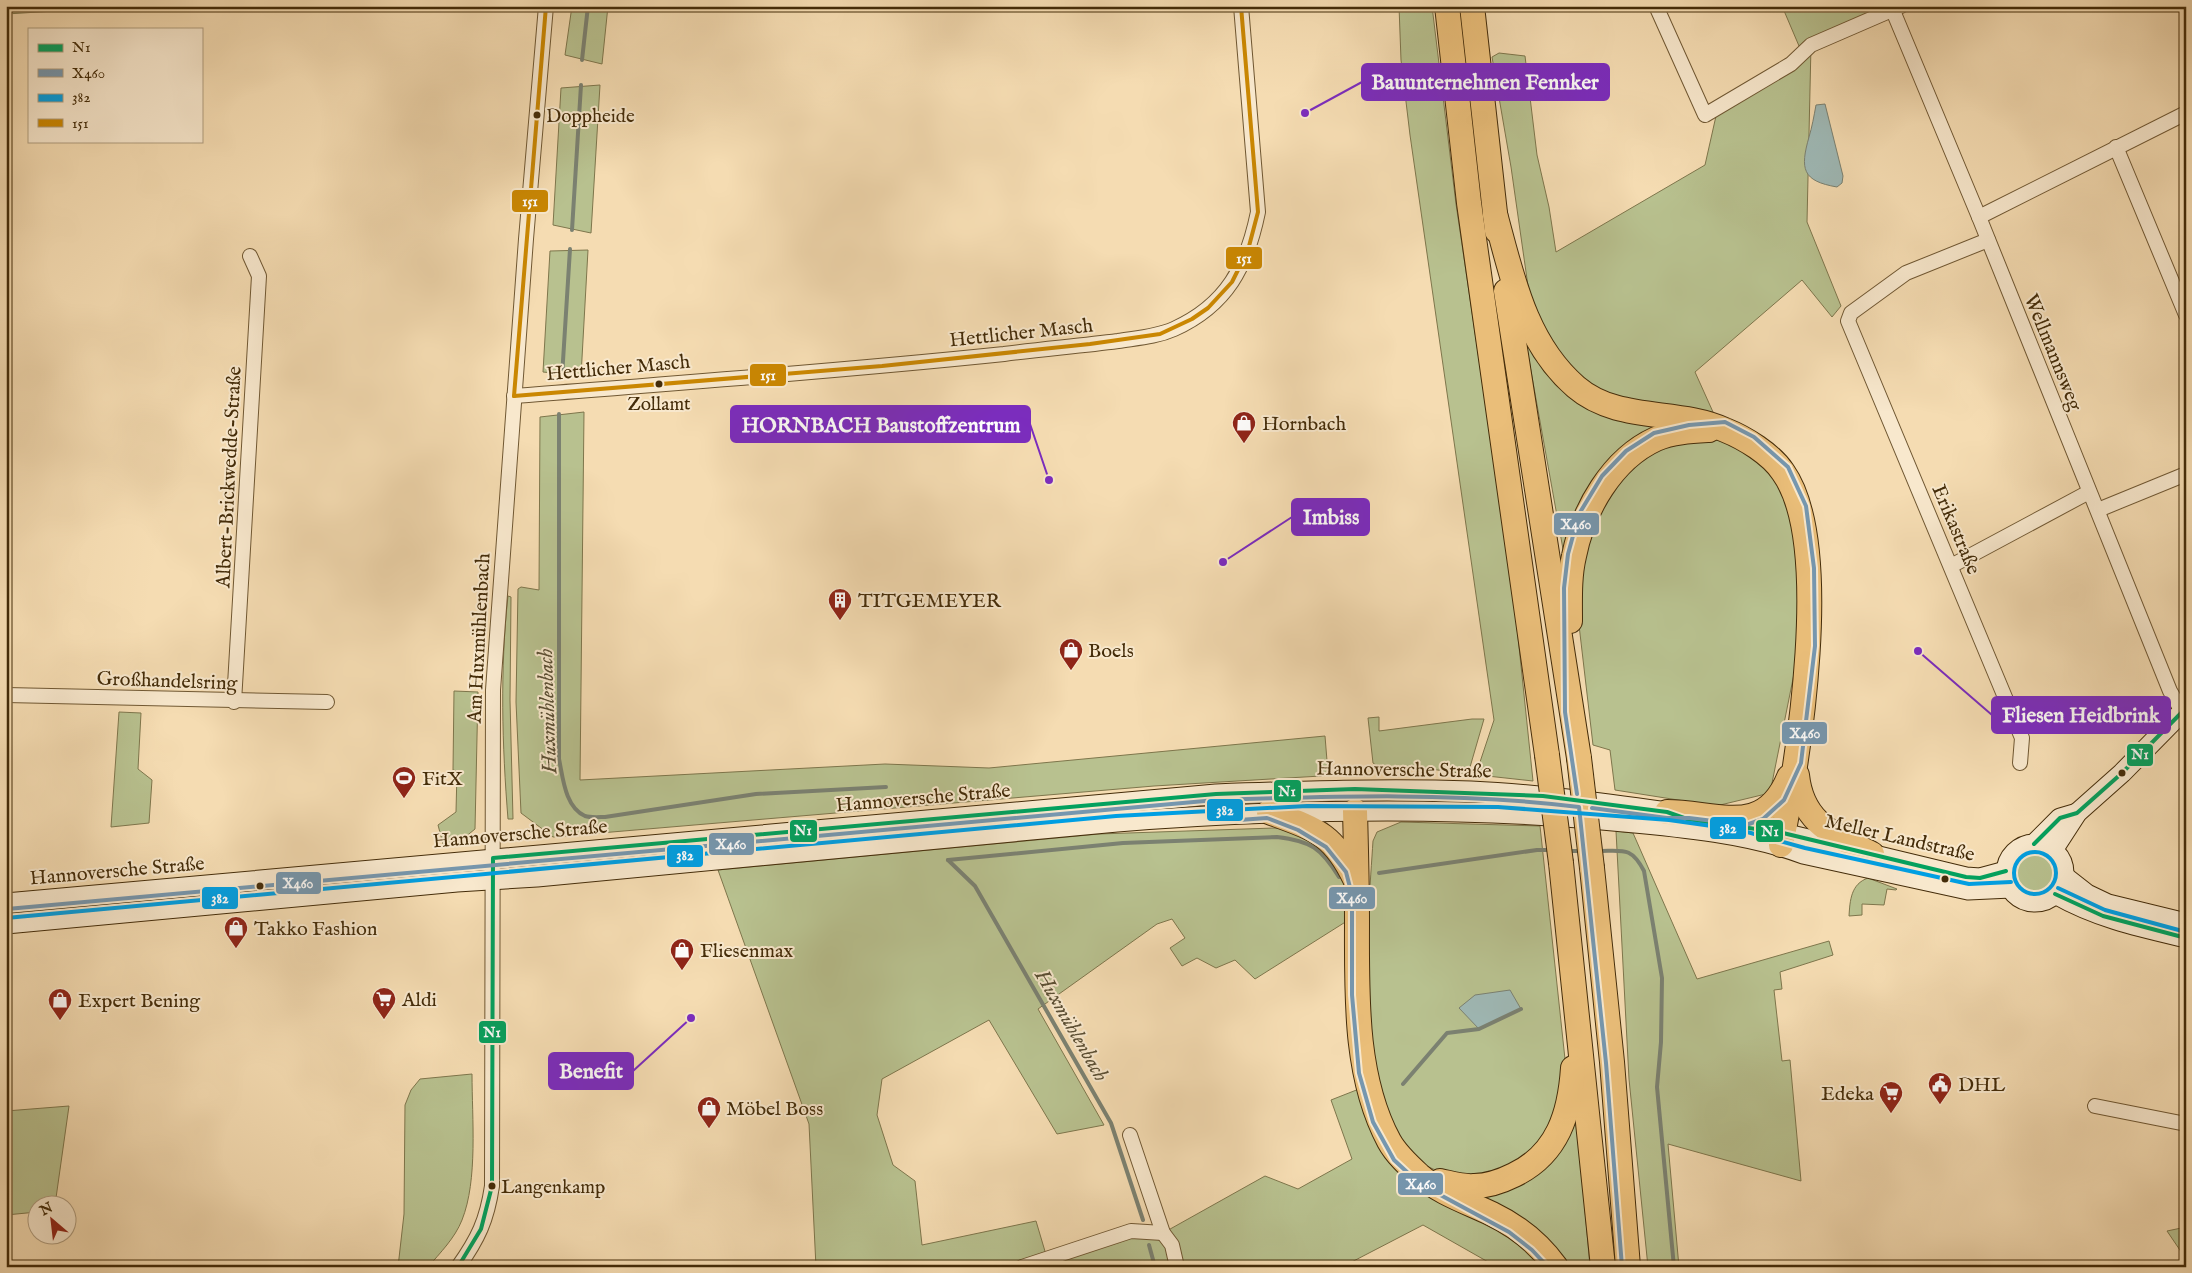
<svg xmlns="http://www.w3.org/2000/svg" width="2192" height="1273" font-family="'IM FELL English',serif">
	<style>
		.green { fill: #b8c18f; stroke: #7e764c }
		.water { fill: #9fb9b6; stroke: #7b8171 }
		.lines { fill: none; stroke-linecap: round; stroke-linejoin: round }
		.stream { stroke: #7b8171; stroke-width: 4 }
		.street-casing { stroke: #705833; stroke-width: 16 }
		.secondary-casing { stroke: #442c09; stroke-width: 21 }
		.highway-casing { stroke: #442c09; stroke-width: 26 }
		.street { stroke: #f8e8cd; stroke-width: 14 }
		.secondary { stroke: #f8e8cd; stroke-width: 19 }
		.highway { stroke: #eabe79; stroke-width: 24 }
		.highway-bridge-casing { stroke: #442c09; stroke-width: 26; stroke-linecap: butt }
		.highway-bridge { stroke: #eabe79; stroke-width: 24 }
		.bus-1-casing { stroke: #f8e8cd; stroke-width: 8 }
		.bus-2-casing { stroke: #f8e8cd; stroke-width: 8 }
		.bus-3-casing { stroke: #f8e8cd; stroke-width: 8 }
		.bus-4-casing { stroke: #f8e8cd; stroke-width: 8 }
		.bus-1 { stroke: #03a15e; stroke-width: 4 }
		.bus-2 { stroke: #7697af; stroke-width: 4 }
		.bus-3 { stroke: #009fe3; stroke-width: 4 }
		.bus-4 { stroke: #ca8702; stroke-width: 4 }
		.bus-dot { fill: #442c09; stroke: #f8e8cd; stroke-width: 2 }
		.labels { text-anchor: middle; stroke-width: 4; stroke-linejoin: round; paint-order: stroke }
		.bus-label { font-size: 19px; fill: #442c09; stroke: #f8e8cd; text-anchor: start }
		.street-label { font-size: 20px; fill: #442c09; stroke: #f8e8cd }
		.poi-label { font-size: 20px; fill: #442c09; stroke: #f8e8cd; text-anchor: start }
		.water-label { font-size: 21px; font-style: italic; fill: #5b4f34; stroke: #f8e8cd }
		.leader { fill: none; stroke: #7b2cbf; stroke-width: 2 }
		.callout-dot { fill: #7b2cbf; stroke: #f8e8cd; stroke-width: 2 }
		.callout { fill: #7b2cbf; stroke: #7b2cbf; stroke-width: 2 }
		.callout-label { font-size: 21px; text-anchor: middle; font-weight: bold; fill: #fff }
		.line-badge { stroke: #f8e8cd; stroke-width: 2 }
		.badge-label { font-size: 14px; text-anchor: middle; font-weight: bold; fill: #fff }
	</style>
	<rect width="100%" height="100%" fill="#f5dcb2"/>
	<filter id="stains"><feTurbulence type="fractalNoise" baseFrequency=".004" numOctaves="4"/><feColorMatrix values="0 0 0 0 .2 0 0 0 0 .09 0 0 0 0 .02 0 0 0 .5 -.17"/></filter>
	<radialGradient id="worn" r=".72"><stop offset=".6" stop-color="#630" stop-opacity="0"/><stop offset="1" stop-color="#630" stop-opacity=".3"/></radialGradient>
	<g class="green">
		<polygon points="90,6 137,6 6,14 6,11"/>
		<polygon points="572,6 608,6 602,64 565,55"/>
		<polygon points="1399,6 1432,6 1456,204 1513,589 1533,781 1478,775 1480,762 1494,720 1410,135 1401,60"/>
		<polygon points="1782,6 1891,6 1811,45 1807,222 1841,306 1832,317 1802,280 1695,372 1713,412 1633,406 1584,384 1559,356 1530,300 1511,167 1492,57 1499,53 1525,56 1537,155 1549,207 1556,252 1705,165 1716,116 1791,64 1802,53"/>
		<polygon points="600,85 591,233 553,225 561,88"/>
		<polygon points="588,250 581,376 543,372 550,251"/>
		<polygon points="1530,326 1576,387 1690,431 1607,480 1570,588 1527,349"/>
		<polygon points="584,412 580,780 885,764 989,768 1325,736 1328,773 1321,776 1154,786 553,837 521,813 516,702 518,589 521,587 539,590 540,417"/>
		<polygon points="1688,437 1720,440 1743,447 1781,484 1797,537 1799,649 1770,793 1716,806 1615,790 1610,750 1593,745 1577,608 1592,518 1632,460"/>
		<path d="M508,596l3,1 -1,103 3,119h-5c-6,-74 -8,-150 0,-223z"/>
		<polygon points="454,691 478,692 475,829 458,843 443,844 438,825 456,812 457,771 453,770"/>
		<polygon points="119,712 141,713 138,769 152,780 149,823 111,827"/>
		<polygon points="1379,717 1379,731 1472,719 1484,719 1468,774 1430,769 1380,768 1373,763 1368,718"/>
		<path d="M1401,822l139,4 28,261 -21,56 -62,37c-25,-4 -51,-5 -71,-23 -63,-57 -46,-237 -41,-316l4,-9z"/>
		<path d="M1274,828c36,4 58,15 70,51 4,12 2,29 3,42l-92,58 -20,-19 -19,8 -19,-10 -15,8 -12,-18 15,-10 -13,-19 -15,5 -119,85 66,116 -47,9 -68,-114 -107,59 -5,36 16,50 22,16 7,64 114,-24 11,37 84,-27 32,2 102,-57 33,13 54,-30 -21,-59 28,-11 10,31 108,93 75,54h-55l-74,-42 -81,42h-526l-7,-143 -91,-254 381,-36z"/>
		<polygon points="1616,831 1633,833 1697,979 1829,941 1833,955 1780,972 1782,989 1774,990 1782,1061 1790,1060 1801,1181 1668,1144 1679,1267 1648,1267 1629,1079"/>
		<circle cx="2035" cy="873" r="19"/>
		<polygon points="450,872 293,887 253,897 6,919 6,909"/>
		<path d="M1868,878l29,11 -1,1 -9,-1 -3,16 -22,-1v11l-13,1c1,-16 2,-32 19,-38z"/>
		<path d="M472,1074c0,44 6,106 -10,146 -7,18 -22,33 -34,47h-30l6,-53 1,-109 6,-15 9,-11z"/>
		<polygon points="69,1106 55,1205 38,1206 37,1212 6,1215 6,1111"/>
		<polygon points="1576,1107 1590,1267 1567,1267 1459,1191 1505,1187"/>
		<polygon points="2186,1227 2186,1259 2167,1231"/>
	</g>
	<g class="water">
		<path d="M1825,104l18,72 -1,7 -5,4c-35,-6 -37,-18 -28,-50 3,-10 5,-21 7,-32z"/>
		<polygon points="1510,990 1521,1009 1479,1029 1459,1008 1475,995"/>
	</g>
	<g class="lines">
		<g class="stream">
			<polyline points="582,60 588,6"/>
			<polyline points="572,230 581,85"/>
			<polyline points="562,377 570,249"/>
			<path d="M559,414v345c4,19 6,48 26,57 6,2 15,1 20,1l151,-23 130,-7"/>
			<polyline points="1567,851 1583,851"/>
			<path d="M1597,851c26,0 34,-5 47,20l18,107 -1,64 -4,45 17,180"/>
			<polyline points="948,860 975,886 1111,1123 1143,1220"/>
			<path d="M948,860l175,-17 154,-6c34,4 44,11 62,40"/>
			<polyline points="1379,873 1537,850 1553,850"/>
			<polyline points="1403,1084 1447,1033 1479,1029 1521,1009"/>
			<polyline points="1149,1245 1155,1267"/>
		</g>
		<g class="street-casing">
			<g id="street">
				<polyline points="1656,6 1705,115 1791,64 1811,45 1901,6"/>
				<polyline points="1891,6 1979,217 2170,691 2186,718"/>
				<polyline points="2116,147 2186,315"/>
				<polyline points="1979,217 2186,113"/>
				<polyline points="1988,240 1906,273 1851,313 1848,321 2022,738 2020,763"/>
				<path d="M514,396c164,-13 327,-25 490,-42 38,-5 76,-8 114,-13 19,-3 38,-4 56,-12 53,-24 73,-63 84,-117l-17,-206"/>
				<polyline points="2098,510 2186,474"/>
				<polyline points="1951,566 2089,492"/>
				<polyline points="6,695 327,702"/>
				<polyline points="234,702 259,276 250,256"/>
				<polyline points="2095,1106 2186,1124"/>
				<polyline points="1130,1135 1163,1233 1172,1245 1177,1267"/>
				<path d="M458,1267c20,-28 29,-47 34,-81l1,-496 33,-451 20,-233"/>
				<polyline points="1022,1267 1131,1231 1163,1233"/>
			</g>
		</g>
		<g class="secondary-casing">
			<g id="secondary">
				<polyline points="1769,832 1783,833 1966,877 1980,878 2006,871"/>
				<polyline points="2034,844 2060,818 2077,813"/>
				<circle cx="2035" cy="873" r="29"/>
				<polyline points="2053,850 2077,813 2122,773 2186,708"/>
				<polyline points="2064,876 2087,894 2108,904 2186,923"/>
				<path d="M2055,894c42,24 84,33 131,44"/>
				<path d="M6,903l1210,-109c85,-3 170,-6 255,-3 66,3 131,12 196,21l11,4"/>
				<path d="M6,924l451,-42 80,-5 580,-55c169,-13 339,-17 507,0 56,5 127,12 179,32l165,36 43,-2"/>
			</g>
		</g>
		<g class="highway-casing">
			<g id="highway">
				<polyline points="1447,6 1469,203 1547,755"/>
				<polyline points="1472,6 1497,231"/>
				<path d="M1495,214c17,62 30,129 81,173 42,36 101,21 149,43 20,8 46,24 58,42 51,72 15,288 -2,373"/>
				<polyline points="1506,291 1579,758"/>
				<path d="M1570,621c0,-22 -1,-44 4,-65 9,-46 38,-97 82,-117 16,-7 36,-8 53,-9"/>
				<path d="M1797,775c5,48 36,59 75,79"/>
				<path d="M1355,811c1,37 2,73 2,110 0,72 -3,155 32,220 7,13 19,24 30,34 21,18 48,27 73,39 25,12 48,31 64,53"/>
				<path d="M1269,812c46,17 64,21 86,67"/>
				<path d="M1667,812c50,0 97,27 122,-35"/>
				<polyline points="1561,863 1603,1267"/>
				<polyline points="1592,868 1612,1062 1628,1267"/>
				<path d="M1440,1181c10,2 23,6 34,5 14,0 28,-5 40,-11 44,-21 56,-62 59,-107"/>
			</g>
		</g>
		<use href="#street" class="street"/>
		<use href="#secondary" class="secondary"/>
		<use href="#highway" class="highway"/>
		<g class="highway-bridge-casing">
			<g id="highway-bridge">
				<polyline points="1547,755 1561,863"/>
				<polyline points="1579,758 1592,868"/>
			</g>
		</g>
		<use href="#highway-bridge" class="highway-bridge"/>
		<g class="bus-1-casing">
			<g id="bus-1">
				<polyline points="2034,844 2060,818 2077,813 2122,773 2186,708"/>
				<polyline points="2055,894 2103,916 2186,938"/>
				<polyline points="458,1267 481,1229 492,1186 493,858 1216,794 1355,789 1543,796 1667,812 1687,819 1783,833 1966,877 1980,878 2006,871"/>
			</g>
		</g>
		<g class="bus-2-casing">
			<g id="bus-2">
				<polyline points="1577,794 1565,712 1564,588 1568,554 1579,514 1602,476 1626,451 1654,433 1689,425 1725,422 1754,437 1788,467 1806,506 1814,568 1815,646 1801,763 1784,800 1763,819 1746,825 1689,818 1667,818 1592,808"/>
				<polyline points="1239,820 1267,818 1298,830 1326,847 1346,872 1352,895 1352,995 1359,1073 1373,1122 1394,1160 1420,1184 1509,1232 1532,1250 1548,1267"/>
				<path d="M7,909l1209,-109c122,-4 242,-8 363,7l27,256 16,204"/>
			</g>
		</g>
		<g class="bus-3-casing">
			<g id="bus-3">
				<circle cx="2035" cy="873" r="21"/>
				<polyline points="2058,888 2105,910 2186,932"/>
				<polyline points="6,918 1116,816 1307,806 1498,807 1669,820 1740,830 1805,848 1969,884 2011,882"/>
			</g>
		</g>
		<g class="bus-4-casing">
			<g id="bus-4">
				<polyline points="514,396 882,366 1090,344 1160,334 1192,319 1208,308 1232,282 1248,250 1258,212 1241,6"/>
				<polyline points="514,396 546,6"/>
			</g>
		</g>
		<use href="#bus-1" class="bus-1"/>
		<use href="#bus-2" class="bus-2"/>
		<use href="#bus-3" class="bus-3"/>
		<use href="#bus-4" class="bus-4"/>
	</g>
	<defs>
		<g id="shop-pin" transform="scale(1.25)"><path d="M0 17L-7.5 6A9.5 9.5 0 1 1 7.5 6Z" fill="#8f2418" stroke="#f8e8cd"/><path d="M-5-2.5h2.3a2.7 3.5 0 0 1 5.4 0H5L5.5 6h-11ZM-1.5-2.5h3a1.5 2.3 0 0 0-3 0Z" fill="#fff"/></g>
		<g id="building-pin" transform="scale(1.25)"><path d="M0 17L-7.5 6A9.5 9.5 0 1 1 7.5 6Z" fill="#8f2418" stroke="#f8e8cd"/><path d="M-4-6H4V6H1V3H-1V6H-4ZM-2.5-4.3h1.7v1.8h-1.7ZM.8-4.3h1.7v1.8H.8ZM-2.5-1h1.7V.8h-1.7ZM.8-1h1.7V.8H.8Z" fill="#fff"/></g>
		<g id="stadium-pin" transform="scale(1.25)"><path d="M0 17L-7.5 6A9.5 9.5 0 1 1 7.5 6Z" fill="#8f2418" stroke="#f8e8cd"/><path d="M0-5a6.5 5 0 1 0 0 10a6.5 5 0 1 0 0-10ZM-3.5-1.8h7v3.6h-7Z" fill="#fff"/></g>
		<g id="supermarket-pin" transform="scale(1.25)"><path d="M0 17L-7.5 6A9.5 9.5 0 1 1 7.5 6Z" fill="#8f2418" stroke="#f8e8cd"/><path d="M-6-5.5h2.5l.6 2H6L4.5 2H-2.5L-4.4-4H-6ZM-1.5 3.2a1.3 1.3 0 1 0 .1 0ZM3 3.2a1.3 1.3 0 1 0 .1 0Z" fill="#fff"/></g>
		<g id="civic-pin" transform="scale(1.25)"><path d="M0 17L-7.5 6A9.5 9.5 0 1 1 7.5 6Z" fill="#8f2418" stroke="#f8e8cd"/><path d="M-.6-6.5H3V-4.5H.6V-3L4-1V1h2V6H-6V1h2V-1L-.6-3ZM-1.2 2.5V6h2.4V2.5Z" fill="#fff"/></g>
	</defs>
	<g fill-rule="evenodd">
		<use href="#shop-pin" x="1244" y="423"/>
		<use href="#building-pin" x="840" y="600"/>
		<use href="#shop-pin" x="1071" y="650"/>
		<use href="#stadium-pin" x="404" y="778"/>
		<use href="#shop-pin" x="236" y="928"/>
		<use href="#shop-pin" x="682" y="950"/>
		<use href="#supermarket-pin" x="384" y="999"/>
		<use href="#shop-pin" x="60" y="1000"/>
		<use href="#civic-pin" x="1940" y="1084"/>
		<use href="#supermarket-pin" x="1891" y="1093"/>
		<use href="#shop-pin" x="709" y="1108"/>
	</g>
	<g class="bus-dot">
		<circle cx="537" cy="115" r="4.5"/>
		<circle cx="659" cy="384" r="4.5"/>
		<circle cx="2122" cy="773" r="4.5"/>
		<circle cx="1945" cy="879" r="4.5"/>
		<circle cx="260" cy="886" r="4.5"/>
		<circle cx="492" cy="1186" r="4.5"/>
	</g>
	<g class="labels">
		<g class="bus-label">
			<text x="546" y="122">Doppheide</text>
			<text x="659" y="410" text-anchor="middle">Zollamt</text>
			<text x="501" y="1193">Langenkamp</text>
		</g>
		<g class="street-label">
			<text transform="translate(1021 332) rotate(-6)" y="7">Hettlicher Masch</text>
			<text transform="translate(2054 352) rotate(68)" y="7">Wellmannsweg</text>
			<text transform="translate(618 367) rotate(-5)" y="7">Hettlicher Masch</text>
			<text transform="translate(228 477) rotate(-87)" y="7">Albert-Brickwedde-Straße</text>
			<text transform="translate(1957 529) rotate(67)" y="7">Erikastraße</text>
			<text transform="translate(478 638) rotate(-87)" y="7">Am Huxmühlenbach</text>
			<text transform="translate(167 680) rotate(2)" y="7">Großhandelsring</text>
			<text transform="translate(1404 769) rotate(1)" y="7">Hannoversche Straße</text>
			<text transform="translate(923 797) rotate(-5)" y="7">Hannoversche Straße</text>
			<text transform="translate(520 833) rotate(-5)" y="7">Hannoversche Straße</text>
			<text transform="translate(1900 837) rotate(13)" y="7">Meller Landstraße</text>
			<text transform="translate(117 870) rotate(-5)" y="7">Hannoversche Straße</text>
		</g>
		<g class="poi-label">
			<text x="1262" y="430">Hornbach</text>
			<text x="858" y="607">TITGEMEYER</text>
			<text x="1088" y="657">Boels</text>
			<text x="422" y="785">FitX</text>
			<text x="254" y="935">Takko Fashion</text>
			<text x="700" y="957">Fliesenmax</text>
			<text x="402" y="1006">Aldi</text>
			<text x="78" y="1007">Expert Bening</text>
			<text x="1958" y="1091">DHL</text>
			<text x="1874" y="1100" text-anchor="end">Edeka</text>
			<text x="726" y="1115">Möbel Boss</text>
		</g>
		<g class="water-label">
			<text transform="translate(547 711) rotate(-92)" y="7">Huxmühlenbach</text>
			<text transform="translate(1072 1025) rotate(60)" y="7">Huxmühlenbach</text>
		</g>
	</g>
	<path class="leader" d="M1305 113L1362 82M1049 480L1030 424M1223 562L1292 517M1918 651L1992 715M691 1018L633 1071"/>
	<g class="callout-dot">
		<circle cx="1305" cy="113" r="5"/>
		<circle cx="1049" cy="480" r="5"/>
		<circle cx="1223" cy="562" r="5"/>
		<circle cx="1918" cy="651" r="5"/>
		<circle cx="691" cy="1018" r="5"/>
	</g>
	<g class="callout">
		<rect x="1362" y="64" width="247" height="36" rx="5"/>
		<rect x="731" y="406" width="299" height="36" rx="5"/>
		<rect x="1292" y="499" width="77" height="36" rx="5"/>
		<rect x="1992" y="697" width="178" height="36" rx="5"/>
		<rect x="549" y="1053" width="84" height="36" rx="5"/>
	</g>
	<g class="callout-label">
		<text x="1485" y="89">Bauunternehmen Fennker</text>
		<text x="881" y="432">HORNBACH Baustoffzentrum</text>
		<text x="1331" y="524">Imbiss</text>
		<text x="2081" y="722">Fliesen Heidbrink</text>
		<text x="591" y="1078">Benefit</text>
	</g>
	<g class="line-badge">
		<rect x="511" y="189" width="38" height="24" rx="5" fill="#ca8702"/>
		<rect x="1225" y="246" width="38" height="24" rx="5" fill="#ca8702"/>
		<rect x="749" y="363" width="38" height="24" rx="5" fill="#ca8702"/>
		<rect x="1553" y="512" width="47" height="24" rx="5" fill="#7697af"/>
		<rect x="1781" y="721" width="47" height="24" rx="5" fill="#7697af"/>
		<rect x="2126" y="743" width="28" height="24" rx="5" fill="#03a15e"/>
		<rect x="1273" y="779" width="29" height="24" rx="5" fill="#03a15e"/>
		<rect x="1206" y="798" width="38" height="24" rx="5" fill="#009fe3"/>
		<rect x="1709" y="816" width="38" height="24" rx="5" fill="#009fe3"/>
		<rect x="789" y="819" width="29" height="24" rx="5" fill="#03a15e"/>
		<rect x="1755" y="819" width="29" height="24" rx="5" fill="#03a15e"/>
		<rect x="708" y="832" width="47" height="24" rx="5" fill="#7697af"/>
		<rect x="666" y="844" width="38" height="24" rx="5" fill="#009fe3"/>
		<rect x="275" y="871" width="47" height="24" rx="5" fill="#7697af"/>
		<rect x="1328" y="886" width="48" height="24" rx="5" fill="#7697af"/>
		<rect x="201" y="886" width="38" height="24" rx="5" fill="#009fe3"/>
		<rect x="478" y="1020" width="29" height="24" rx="5" fill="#03a15e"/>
		<rect x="1397" y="1172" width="47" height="24" rx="5" fill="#7697af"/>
	</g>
	<g class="badge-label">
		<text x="530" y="206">151</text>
		<text x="1244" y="263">151</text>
		<text x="768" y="380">151</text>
		<text x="1576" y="529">X460</text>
		<text x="1805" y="738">X460</text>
		<text x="2140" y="759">N1</text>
		<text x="1287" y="796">N1</text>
		<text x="1225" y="815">382</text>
		<text x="1728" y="833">382</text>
		<text x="803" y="835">N1</text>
		<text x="1770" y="836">N1</text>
		<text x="731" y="849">X460</text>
		<text x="685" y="860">382</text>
		<text x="298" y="888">X460</text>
		<text x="1352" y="903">X460</text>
		<text x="220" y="903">382</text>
		<text x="492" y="1037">N1</text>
		<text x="1421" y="1189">X460</text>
	</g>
	<rect width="2192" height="1273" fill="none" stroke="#f5dcb2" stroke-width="25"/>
	<rect x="8" y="8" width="2177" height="1258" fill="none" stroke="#442c09" stroke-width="2.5"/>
	<rect x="12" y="12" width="2167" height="1248" fill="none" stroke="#442c09"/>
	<rect x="28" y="28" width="175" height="115" fill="#f8e8cd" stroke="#b09d7f"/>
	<rect x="38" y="44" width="25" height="8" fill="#03a15e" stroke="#b09d7f"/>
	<text x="72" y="52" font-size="15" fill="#442c09">N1</text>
	<rect x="38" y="69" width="25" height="8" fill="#7697af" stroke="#b09d7f"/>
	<text x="72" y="78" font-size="15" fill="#442c09">X460</text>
	<rect x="38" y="94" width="25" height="8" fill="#009fe3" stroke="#b09d7f"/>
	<text x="72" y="102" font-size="15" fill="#442c09">382</text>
	<rect x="38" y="119" width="25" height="8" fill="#ca8702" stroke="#b09d7f"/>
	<text x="72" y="128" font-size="15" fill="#442c09">151</text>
	<g transform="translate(52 1220) rotate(332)"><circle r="24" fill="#f8e8cd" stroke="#b09d7f"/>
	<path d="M0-4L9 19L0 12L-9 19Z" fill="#8f2418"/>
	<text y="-8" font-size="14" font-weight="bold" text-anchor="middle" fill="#442c09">N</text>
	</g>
	<rect width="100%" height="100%" filter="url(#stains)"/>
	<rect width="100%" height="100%" fill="url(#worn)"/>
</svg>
